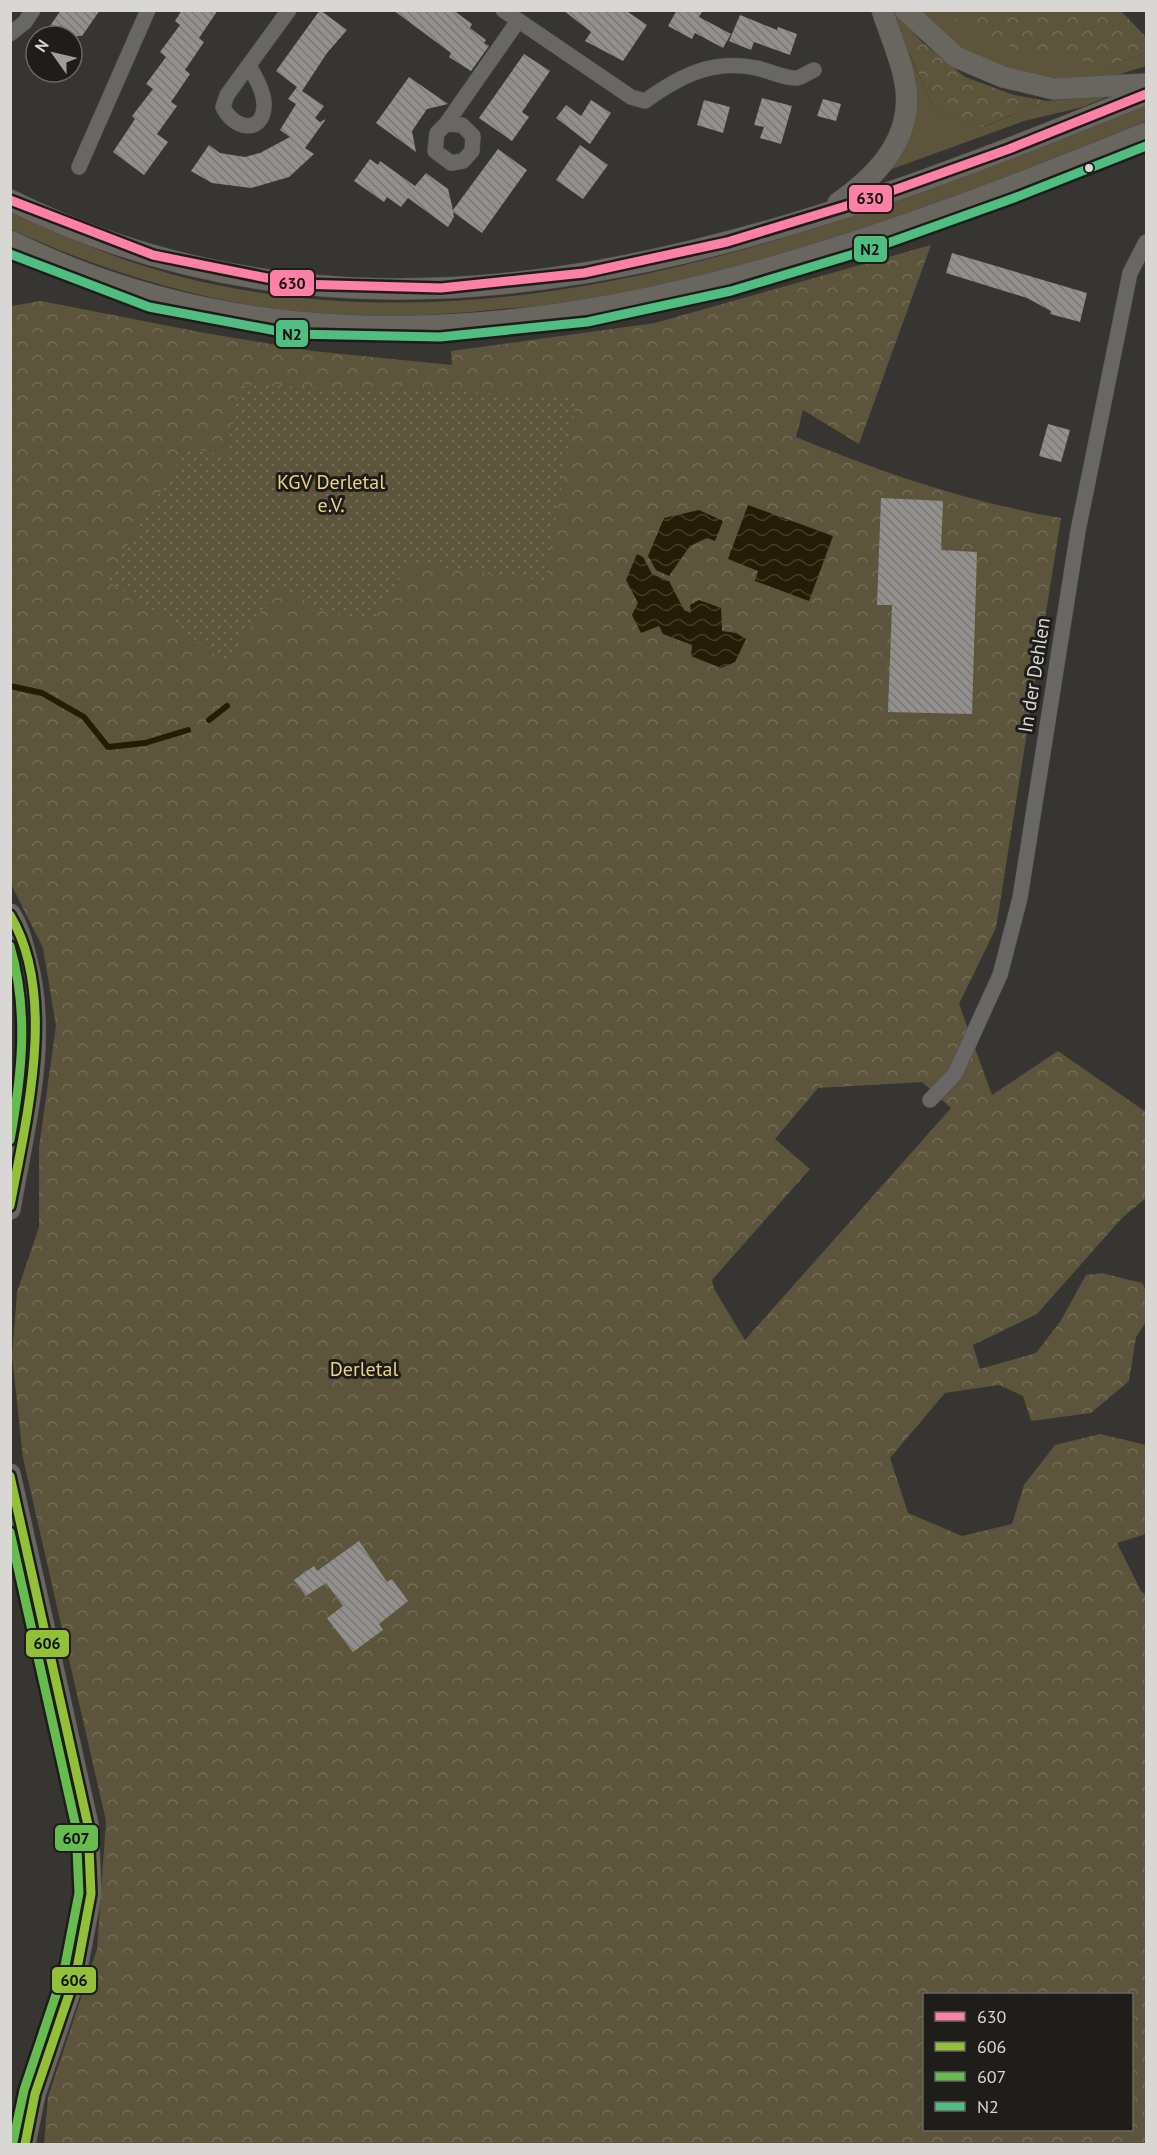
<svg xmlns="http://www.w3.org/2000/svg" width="1157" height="2155" font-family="'PT Sans',sans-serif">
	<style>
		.grass { fill: #5d543c }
		.forest { fill: url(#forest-crowns); fill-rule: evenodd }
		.garden { fill: url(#garden-dots) }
		.water { fill: url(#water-waves) }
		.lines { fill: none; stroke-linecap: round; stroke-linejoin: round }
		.stream { stroke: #241c06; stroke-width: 6 }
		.building { fill: url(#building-back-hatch) }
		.street-casing { stroke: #52514f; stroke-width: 16 }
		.secondary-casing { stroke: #52514f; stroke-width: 22 }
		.street { stroke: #686765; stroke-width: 15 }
		.secondary { stroke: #696660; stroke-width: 21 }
		.bus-1-casing { stroke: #1e1d1a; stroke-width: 14 }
		.bus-2-casing { stroke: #1e1d1a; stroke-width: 14 }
		.bus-3-casing { stroke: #1e1d1a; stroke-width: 14 }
		.bus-4-casing { stroke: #1e1d1a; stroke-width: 14 }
		.bus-1 { stroke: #ff80a6; stroke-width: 9 }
		.bus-2 { stroke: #92c139; stroke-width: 9 }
		.bus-3 { stroke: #66bc4f; stroke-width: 9 }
		.bus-4 { stroke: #50be81; stroke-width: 9 }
		.bus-dot { fill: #d9d7d4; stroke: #1e1d1a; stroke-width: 2 }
		.labels { text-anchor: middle; stroke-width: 6; stroke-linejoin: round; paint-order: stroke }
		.park-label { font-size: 20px; fill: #ecd287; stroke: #1e1d1a }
		.street-label { font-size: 20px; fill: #d9d7d4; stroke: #1e1d1a }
		.line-badge { stroke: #1e1d1a; stroke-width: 2 }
		.pale-badge-label { font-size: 16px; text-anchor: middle; font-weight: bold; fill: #111 }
	</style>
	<defs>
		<pattern id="forest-crowns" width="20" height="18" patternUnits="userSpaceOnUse" patternTransform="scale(1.5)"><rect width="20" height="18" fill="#5d543c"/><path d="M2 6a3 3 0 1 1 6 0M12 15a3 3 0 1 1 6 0" fill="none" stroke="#746c57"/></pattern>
		<pattern id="garden-dots" width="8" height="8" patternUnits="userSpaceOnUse" patternTransform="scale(1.5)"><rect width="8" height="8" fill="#5d543c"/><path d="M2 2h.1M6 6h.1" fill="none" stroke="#746c57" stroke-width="1.8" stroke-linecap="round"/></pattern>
		<pattern id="water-waves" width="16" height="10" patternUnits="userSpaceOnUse" patternTransform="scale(1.5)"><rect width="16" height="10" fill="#241c06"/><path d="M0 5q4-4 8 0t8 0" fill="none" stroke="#433c29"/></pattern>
		<pattern id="building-back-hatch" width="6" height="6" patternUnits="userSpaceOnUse" patternTransform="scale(1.5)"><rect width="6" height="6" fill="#91908d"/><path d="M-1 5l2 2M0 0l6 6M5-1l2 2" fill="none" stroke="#797876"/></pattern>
	</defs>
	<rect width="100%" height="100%" fill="#363532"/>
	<g class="grass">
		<polygon points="893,11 923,43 909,53 935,111 983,127 1047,101 1109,96 1083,107 1024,121 892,169 901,152"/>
		<polygon points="920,11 949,11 958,23 1111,65 1146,53 1146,66 1114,76 1055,80 1009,70 956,46"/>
		<path d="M1146,104v17c-184,75 -372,148 -569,181 -25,4 -51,5 -76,7 -73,8 -147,10 -219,1 -95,-13 -185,-41 -271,-81l-1,-17c59,27 120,53 184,68 329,76 652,-55 952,-176z"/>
	</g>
	<g class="forest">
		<polygon points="949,11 1121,11 1146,37 1146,53 1111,65 1026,54 958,23"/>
		<polygon points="923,43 965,77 1014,95 1047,101 982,127 935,111 909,52"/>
		<path d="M931,245l-72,199 -56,-34 -7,27c87,36 172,65 265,81l-65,410 -37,76 33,91 66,-44 88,61v86l-24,20 -85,96 -64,31 7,24 56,-16 24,-31 26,-47 16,-2 40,10 4,7v32l-10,15 -7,44 -38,32 -60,8 -8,-25 -24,-11 -54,8 -55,65 18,55 54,23 50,-12 12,-39 31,-40 45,-11 46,11v89l-29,9 24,48 5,4v549h-1102l4,-47 49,-148 9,-128 -83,-363 -11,-102 5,-64 22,-65v-80l17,-121 -13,-78 -32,-64v-578l30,-5 164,32 108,18 139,14 -1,-14 204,-28zM922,1082l29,26 -206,232 -31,-51 -2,-9 98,-111 -35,-30 43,-51zM924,1994h208v136h-208z"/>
	</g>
	<polygon class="garden" points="240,385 577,396 545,581 410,563 374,618 328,614 279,585 226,663 170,621 106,580 188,447 226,456"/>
	<g class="water">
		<polygon points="748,505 833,536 809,601 755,581 758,571 728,559"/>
		<polygon points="699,510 723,521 715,541 707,538 690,546 669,576 656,570 648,556 664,518"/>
		<polygon points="637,554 643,557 652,574 669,581 684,610 691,613 690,605 699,600 721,608 722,631 736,633 746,639 735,662 721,668 691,656 692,645 663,634 659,626 641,633 632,615 638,603 626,580"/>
	</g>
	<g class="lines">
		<g class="stream">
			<polyline points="10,686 42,693 84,717 108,747 145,743 188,730"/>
			<polyline points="209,720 227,706"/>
		</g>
	</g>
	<g class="building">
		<polygon points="61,10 100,10 82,36 43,36"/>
		<polygon points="182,10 218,10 199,38 204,42 185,70 190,74 171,102 177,106 157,134 168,142 144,175 113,152 135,119 132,116 153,89 146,84 166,57 160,52 180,25 175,21"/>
		<polygon points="320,10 347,30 327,53 302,91 324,106 315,118 320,122 326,119 305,148 314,154 289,177 251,188 212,183 191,171 209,145 220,153 245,157 260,153 290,137 280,130 296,104 288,99 297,87 276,71"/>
		<polygon points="393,10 453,10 472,24 470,28 486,40 484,43 489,46 471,71 449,57 451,53"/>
		<polygon points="563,10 625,10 647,25 623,61 585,41 591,32"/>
		<polygon points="677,10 703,10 699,17 731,34 723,48 695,33 692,39 668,26"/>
		<polygon points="740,15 777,30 778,27 797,34 790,55 754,42 751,50 729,41"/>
		<polygon points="524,54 550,71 522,112 529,117 512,141 479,118"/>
		<polygon points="409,77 448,104 427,109 412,131 416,152 376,123"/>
		<polygon points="762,98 792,106 781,144 760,138 764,127 754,125"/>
		<polygon points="823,99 841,104 836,121 817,116"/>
		<polygon points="591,100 611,113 590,144 556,118 566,105 581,116"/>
		<polygon points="704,100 730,107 723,133 697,125"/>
		<polygon points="580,145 608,165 583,199 556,180"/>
		<polygon points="498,149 527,170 482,233 453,212 454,217 448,227 408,198 401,207 387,197 384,202 354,181 370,159 378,165 380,161 415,186 426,173 448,189 453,210"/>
		<polygon points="952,253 1087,293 1080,322 1050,314 1051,311 1027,298 946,273"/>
		<polygon points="1048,424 1070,430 1061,462 1039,456"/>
		<polygon points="881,498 943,501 941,550 977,552 972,714 888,712 892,605 877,605"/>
		<polygon points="359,1541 387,1582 392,1579 408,1601 379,1624 383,1630 353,1652 327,1618 343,1606 326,1583 306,1596 294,1580 314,1566 317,1571"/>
	</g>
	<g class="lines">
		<g class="street-casing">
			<g id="street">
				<path d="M503,10l128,87 14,4c35,-25 67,-42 111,-33 12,2 29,11 41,10 5,-1 12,-6 17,-8"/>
				<polyline points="10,34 25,22 33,10"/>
				<path d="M250,67c6,12 15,26 14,40 -2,28 -31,22 -41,0l4,-12 62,-85"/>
				<polyline points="446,124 437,133 435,151 451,163 463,161 472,151 473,136 462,125 446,124 518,21"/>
				<polyline points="79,167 148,10"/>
				<polyline points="930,1100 955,1074 1000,975 1020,898 1078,531 1130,273 1146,242"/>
			</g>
		</g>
		<g class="secondary-casing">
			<g id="secondary">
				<polyline points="905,10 956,57 1003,77 1054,89 1146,84"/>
				<path d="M10,200c380,188 773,42 1136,-106"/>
				<path d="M838,203c43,-30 79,-70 66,-126 -5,-23 -15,-45 -22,-67"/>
				<path d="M10,241c373,183 779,37 1136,-108"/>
				<path d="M10,914c9,14 12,28 16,43 23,83 -2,169 -16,252"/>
				<polyline points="10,1474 88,1825 91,1894 76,1974 35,2094 25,2144"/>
			</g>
		</g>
		<use href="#street" class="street"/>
		<use href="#secondary" class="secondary"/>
		<g class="bus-1-casing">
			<polyline id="bus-1" points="10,200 153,255 297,284 441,288 584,273 727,242 869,199 1009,149 1146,94"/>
		</g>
		<g class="bus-2-casing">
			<g id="bus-2">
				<path d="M10,915c48,80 16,205 0,291"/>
				<polyline points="10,1476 88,1825 91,1894 76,1974 35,2094 25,2144"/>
			</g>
		</g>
		<g class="bus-3-casing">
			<g id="bus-3">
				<path d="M10,946c19,65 12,128 0,194"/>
				<polyline points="10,1532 76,1827 79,1893 64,1971 24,2090 13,2142"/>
			</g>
		</g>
		<g class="bus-4-casing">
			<polyline id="bus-4" points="10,254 149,307 293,334 440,337 587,322 731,291 874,248 1014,198 1146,146"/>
		</g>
		<use href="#bus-1" class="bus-1"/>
		<use href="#bus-2" class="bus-2"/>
		<use href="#bus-3" class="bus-3"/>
		<use href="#bus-4" class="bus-4"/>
	</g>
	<circle class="bus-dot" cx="1089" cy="168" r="5"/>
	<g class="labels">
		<g class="park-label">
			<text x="331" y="489">KGV Derletal<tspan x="331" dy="23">e.V.</tspan></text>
			<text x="364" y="1376">Derletal</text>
		</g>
		<g class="street-label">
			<text transform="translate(1034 675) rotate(-81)" y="7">In der Dehlen</text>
		</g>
	</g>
	<g class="line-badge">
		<rect x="848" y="184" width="45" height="29" rx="6" fill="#ff80a6"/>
		<rect x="853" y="235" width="35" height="28" rx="6" fill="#50be81"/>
		<rect x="269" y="269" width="46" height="28" rx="6" fill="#ff80a6"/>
		<rect x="275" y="319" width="34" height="29" rx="6" fill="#50be81"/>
		<rect x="25" y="1629" width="45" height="29" rx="6" fill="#92c139"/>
		<rect x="54" y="1824" width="45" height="28" rx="6" fill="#66bc4f"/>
		<rect x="51" y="1966" width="46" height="28" rx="6" fill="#92c139"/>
	</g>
	<g class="pale-badge-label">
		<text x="870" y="204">630</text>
		<text x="870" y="255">N2</text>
		<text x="292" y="289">630</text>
		<text x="292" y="340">N2</text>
		<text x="47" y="1649">606</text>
		<text x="76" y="1844">607</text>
		<text x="74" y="1986">606</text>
	</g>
	<rect width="1157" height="2155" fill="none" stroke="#d9d7d4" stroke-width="24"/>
	<rect x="923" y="1993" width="210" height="138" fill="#1e1d1a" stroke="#696764" stroke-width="1.5"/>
	<rect x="935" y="2012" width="30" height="9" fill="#ff80a6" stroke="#696764" stroke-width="1.5"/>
	<text x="977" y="2023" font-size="18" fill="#d9d7d4">630</text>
	<rect x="935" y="2042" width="30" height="9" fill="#92c139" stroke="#696764" stroke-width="1.5"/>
	<text x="977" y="2053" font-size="18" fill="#d9d7d4">606</text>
	<rect x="935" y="2072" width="30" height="9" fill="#66bc4f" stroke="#696764" stroke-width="1.5"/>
	<text x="977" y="2083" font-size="18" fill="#d9d7d4">607</text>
	<rect x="935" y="2102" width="30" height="9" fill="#50be81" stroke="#696764" stroke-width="1.5"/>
	<text x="977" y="2113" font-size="18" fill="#d9d7d4">N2</text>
	<g transform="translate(54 54) rotate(304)"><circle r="28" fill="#1e1d1a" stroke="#696764" stroke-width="1.5"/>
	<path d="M0-4.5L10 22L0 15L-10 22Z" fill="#a09e9b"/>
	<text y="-9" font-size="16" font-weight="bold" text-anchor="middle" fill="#d9d7d4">N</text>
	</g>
</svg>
